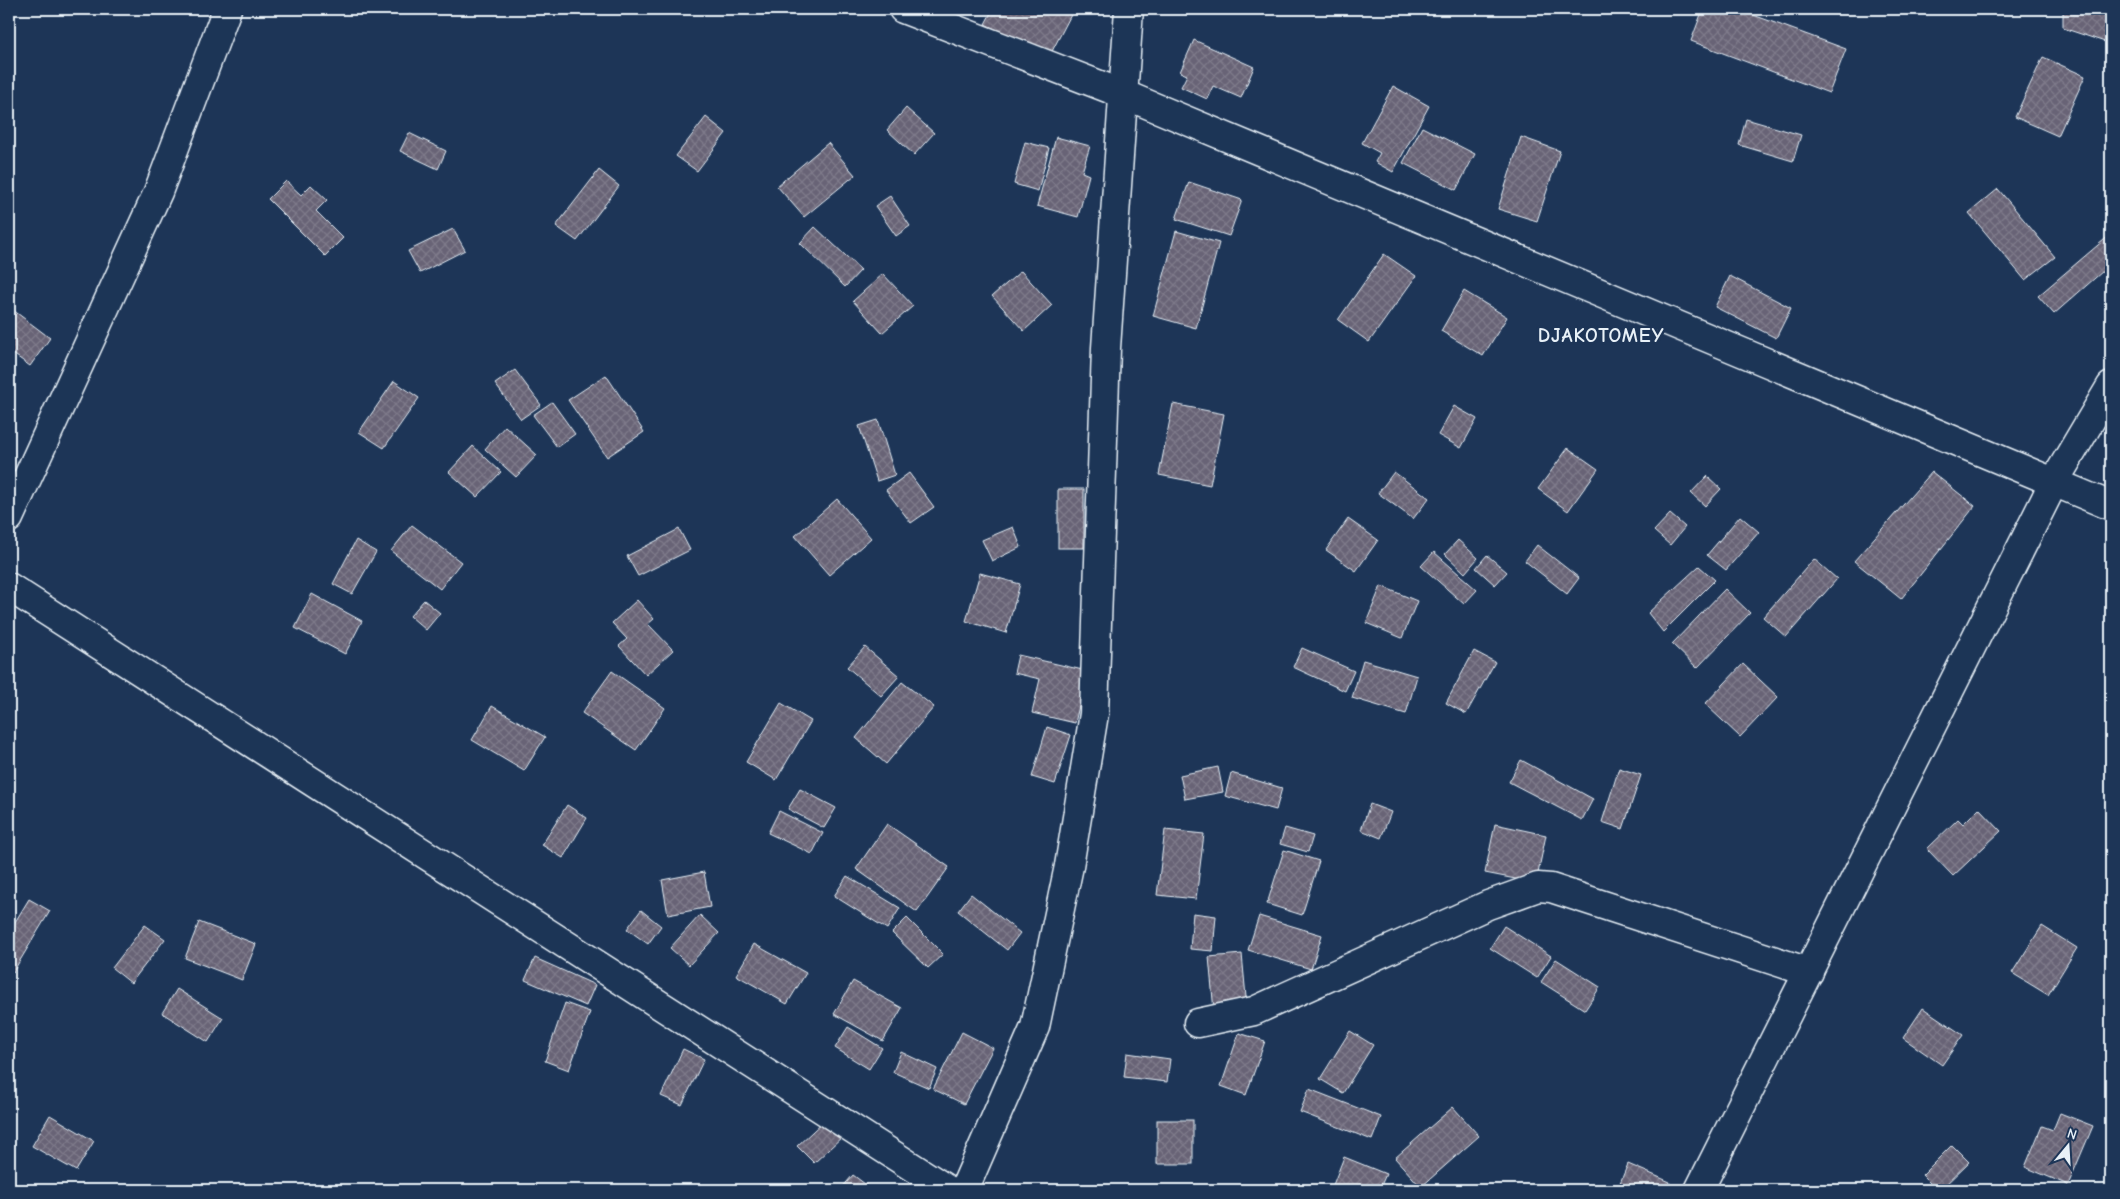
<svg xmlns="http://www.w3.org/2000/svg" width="2120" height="1199" font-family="'Comic Neue',sans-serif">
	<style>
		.building { fill: url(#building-cross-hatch); stroke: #e8f1f8 }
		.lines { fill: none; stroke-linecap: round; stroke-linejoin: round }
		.street-casing { stroke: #e8f1f8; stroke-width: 31 }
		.secondary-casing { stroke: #e8f1f8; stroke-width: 31 }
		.street { stroke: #1d3557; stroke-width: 28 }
		.secondary { stroke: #1d3557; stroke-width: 28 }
		.labels { text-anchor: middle; stroke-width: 5; stroke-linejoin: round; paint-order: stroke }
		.district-label { font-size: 20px; font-weight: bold; letter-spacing: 1px; fill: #e8f1f8; stroke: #1d3557 }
	</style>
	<defs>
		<pattern id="building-cross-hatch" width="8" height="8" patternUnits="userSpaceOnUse" patternTransform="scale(1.25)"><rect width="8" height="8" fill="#686376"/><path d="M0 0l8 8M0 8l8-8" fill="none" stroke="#7e7a8a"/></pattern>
	</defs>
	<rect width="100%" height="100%" fill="#1d3557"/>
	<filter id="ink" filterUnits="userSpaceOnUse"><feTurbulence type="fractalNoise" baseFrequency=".02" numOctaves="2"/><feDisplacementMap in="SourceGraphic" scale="10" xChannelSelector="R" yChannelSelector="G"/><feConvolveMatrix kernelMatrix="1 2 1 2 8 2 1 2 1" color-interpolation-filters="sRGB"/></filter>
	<g filter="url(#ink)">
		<g class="building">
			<polygon points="993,9 1074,9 1049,57 985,24"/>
			<polygon points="1703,9 1737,9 1846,49 1829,93 1691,41"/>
			<polygon points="2063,9 2111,9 2111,44 2063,28"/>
			<polygon points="1194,40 1254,67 1241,98 1213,86 1207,99 1181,87 1187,75 1180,72"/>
			<polygon points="2043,57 2085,76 2058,136 2015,117"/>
			<polygon points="1393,86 1429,106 1393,172 1375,162 1380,153 1362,143"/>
			<polygon points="906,108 934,133 914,155 887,130"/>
			<polygon points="706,117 726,133 697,171 676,156"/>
			<polygon points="1746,119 1801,135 1793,161 1739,145"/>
			<polygon points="1422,127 1475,154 1456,190 1403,163"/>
			<polygon points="409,133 446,151 438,169 400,151"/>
			<polygon points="1056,137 1090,146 1082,172 1089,175 1078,217 1037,206"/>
			<polygon points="1521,137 1560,151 1537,221 1498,209"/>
			<polygon points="1025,142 1049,148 1038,191 1014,184"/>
			<polygon points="828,143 855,175 804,217 777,186"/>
			<polygon points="599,170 619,186 577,241 556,226"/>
			<polygon points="286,181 301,195 311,185 327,200 316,211 343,238 325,256 268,199"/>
			<polygon points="1189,182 1242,200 1229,236 1176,219"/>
			<polygon points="1998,189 2055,257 2025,280 1969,213"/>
			<polygon points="890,196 910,226 896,236 875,206"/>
			<polygon points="815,227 861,270 845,287 800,243"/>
			<polygon points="453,229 465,250 420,273 408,251"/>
			<polygon points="1176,231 1219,243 1196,328 1153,316"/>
			<polygon points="2111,234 2111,264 2054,314 2038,296"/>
			<polygon points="1384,254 1416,276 1369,342 1338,320"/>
			<polygon points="1021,271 1052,305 1024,331 992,296"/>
			<polygon points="883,274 913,306 882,333 853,301"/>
			<polygon points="1730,276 1791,308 1776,338 1715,307"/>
			<polygon points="1464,291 1507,317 1483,356 1441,331"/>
			<polygon points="9,307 50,338 30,366 9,351"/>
			<polygon points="515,370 541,405 521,419 495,384"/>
			<polygon points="606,375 644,432 607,457 568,400"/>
			<polygon points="394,381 419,398 384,448 359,432"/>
			<polygon points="552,402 575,434 557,447 533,415"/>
			<polygon points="1173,404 1224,414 1210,485 1159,475"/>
			<polygon points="1454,406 1477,419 1461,448 1438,435"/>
			<polygon points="878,420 895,475 877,481 859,426"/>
			<polygon points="505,426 537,455 516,477 485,449"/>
			<polygon points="473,446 501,472 477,497 449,472"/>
			<polygon points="1568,448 1598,469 1568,511 1538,489"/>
			<polygon points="1394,472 1429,498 1413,519 1378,493"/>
			<polygon points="1932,472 1975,506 1901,599 1854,561"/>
			<polygon points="909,473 934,507 911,523 886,490"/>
			<polygon points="1707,476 1721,489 1705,506 1691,493"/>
			<rect x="1058" y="489" width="26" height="59"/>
			<polygon points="837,499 871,538 829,575 795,536"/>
			<polygon points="1670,514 1685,527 1670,545 1654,531"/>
			<polygon points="1740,516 1759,532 1726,570 1707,555"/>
			<polygon points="1348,519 1378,540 1356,571 1326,550"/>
			<polygon points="412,525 461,562 440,589 391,551"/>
			<polygon points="1013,527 1021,547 992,561 982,540"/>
			<polygon points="679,529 690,550 638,576 627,556"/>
			<polygon points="356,540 376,552 352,594 333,584"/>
			<polygon points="1458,540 1478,558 1465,573 1445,554"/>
			<polygon points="1537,545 1579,578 1567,594 1525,561"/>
			<polygon points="1434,552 1477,590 1464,604 1421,566"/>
			<polygon points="1487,555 1507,572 1495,585 1476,568"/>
			<polygon points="1814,559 1837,579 1786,637 1763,617"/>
			<polygon points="1699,566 1715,580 1663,632 1648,613"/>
			<polygon points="980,573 1020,584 1006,633 966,621"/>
			<polygon points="1381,586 1417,601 1402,638 1366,623"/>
			<polygon points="1725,589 1750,613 1697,668 1672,644"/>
			<polygon points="312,594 362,621 345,654 295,628"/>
			<polygon points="424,600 440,613 426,630 410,616"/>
			<polygon points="637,600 654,619 648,624 673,650 646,675 619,646 627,639 612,623"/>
			<polygon points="865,647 899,676 881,696 847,667"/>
			<polygon points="1302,648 1354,671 1345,691 1293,667"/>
			<polygon points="1474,651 1495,662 1466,714 1446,703"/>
			<polygon points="1018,655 1087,671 1075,723 1032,713 1040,679 1014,673"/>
			<polygon points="1363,660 1417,676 1406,714 1352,698"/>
			<polygon points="1743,664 1778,697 1740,737 1705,704"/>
			<polygon points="612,671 665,708 636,750 582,713"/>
			<polygon points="902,682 934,707 886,764 856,738"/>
			<polygon points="781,703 811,721 776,780 746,762"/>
			<polygon points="492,706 545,737 524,771 472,740"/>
			<polygon points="1047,727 1071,735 1055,784 1032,777"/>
			<polygon points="1521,760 1593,799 1582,820 1509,782"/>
			<polygon points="1218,767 1223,792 1185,799 1180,775"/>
			<polygon points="1619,768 1641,775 1623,829 1602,822"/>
			<polygon points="1231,773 1282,788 1276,810 1225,796"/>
			<polygon points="800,789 836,808 824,828 788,809"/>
			<polygon points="1370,804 1391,812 1381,838 1361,830"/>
			<polygon points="567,805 587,818 563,858 542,845"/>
			<polygon points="1979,808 2001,831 1953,876 1927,849 1958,819 1963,824"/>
			<polygon points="779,811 823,833 812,854 768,833"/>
			<polygon points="887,824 949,867 917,912 856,869"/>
			<polygon points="1495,824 1546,835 1536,883 1485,873"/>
			<polygon points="1285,828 1313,836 1308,852 1280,844"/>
			<polygon points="1165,830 1204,834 1196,899 1157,895"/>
			<polygon points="1284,850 1319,861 1302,915 1267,904"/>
			<polygon points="704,872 710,907 668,915 662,880"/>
			<polygon points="847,876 900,908 887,929 834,896"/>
			<polygon points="971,894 1020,933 1007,950 958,911"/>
			<polygon points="29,899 50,911 13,972 9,970 9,932"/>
			<polygon points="641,910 661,926 648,944 627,929"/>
			<polygon points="1193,913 1216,916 1213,951 1190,949"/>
			<polygon points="700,915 719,933 689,965 670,948"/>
			<polygon points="1259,916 1322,935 1311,969 1248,950"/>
			<polygon points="907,918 943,954 928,968 892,933"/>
			<polygon points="199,922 256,944 242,980 185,958"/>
			<polygon points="145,925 165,939 131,983 112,968"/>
			<polygon points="1504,926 1551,956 1537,978 1490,948"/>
			<polygon points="2042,926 2077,948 2048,995 2012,973"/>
			<polygon points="754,944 806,973 787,1004 736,975"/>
			<polygon points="1242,954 1247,1008 1214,1011 1209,957"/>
			<polygon points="535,958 595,985 586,1006 525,980"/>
			<polygon points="1556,959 1600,987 1585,1010 1541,982"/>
			<polygon points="853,981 902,1008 883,1041 834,1014"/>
			<polygon points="177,989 223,1018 208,1042 162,1013"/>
			<polygon points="565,1003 590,1012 569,1070 545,1061"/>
			<polygon points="1923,1008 1963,1035 1942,1065 1903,1038"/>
			<polygon points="848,1027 882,1048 869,1069 835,1048"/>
			<polygon points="1350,1031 1373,1045 1343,1093 1320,1079"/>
			<polygon points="962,1032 993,1048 964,1104 933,1089"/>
			<polygon points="1239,1033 1265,1041 1246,1095 1221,1086"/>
			<polygon points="683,1049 704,1059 682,1105 661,1096"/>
			<polygon points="901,1052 937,1069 929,1088 893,1072"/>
			<polygon points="1127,1053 1170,1059 1167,1082 1124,1077"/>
			<polygon points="1309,1089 1381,1117 1372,1140 1300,1112"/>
			<polygon points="1453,1107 1479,1136 1421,1187 1395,1158"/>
			<polygon points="2060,1113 2093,1126 2068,1185 2025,1167 2042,1126 2053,1130"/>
			<polygon points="50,1115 94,1141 76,1171 32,1146"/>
			<polygon points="828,1117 844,1135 814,1163 797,1146"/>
			<rect x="1157" y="1120" width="36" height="44"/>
			<polygon points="1952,1145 1969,1162 1940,1190 1937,1190 1922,1175"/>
			<polygon points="1344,1157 1386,1174 1379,1190 1331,1190"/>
			<polygon points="1628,1164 1670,1182 1666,1190 1617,1190"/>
			<polygon points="853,1175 873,1190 840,1190"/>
		</g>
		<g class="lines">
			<g class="street-casing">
				<g id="street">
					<polyline points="903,9 1123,94 2111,506"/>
					<polyline points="9,518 158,192 227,9"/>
					<polyline points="9,587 948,1190"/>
					<polyline points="1198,1023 1254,1011 1488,905 1538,887 1551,888 1809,972"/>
					<polyline points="1699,1190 2054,482 2111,386"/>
				</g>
			</g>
			<g class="secondary-casing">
				<polyline id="secondary" points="964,1190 1035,1027 1069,866 1094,714 1106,348 1129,9"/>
			</g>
			<use href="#street" class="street"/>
			<use href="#secondary" class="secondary"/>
		</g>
	</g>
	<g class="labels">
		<g class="district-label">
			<text x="1601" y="342">DJAKOTOMEY</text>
		</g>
	</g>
	<rect width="2120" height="1199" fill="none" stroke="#1d3557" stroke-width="30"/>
	<rect x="15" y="15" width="2090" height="1169" fill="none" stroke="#e8f1f8" stroke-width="2" filter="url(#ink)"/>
	<g transform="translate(2068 1146) rotate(18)" stroke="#1d3557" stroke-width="4" paint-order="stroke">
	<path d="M0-4L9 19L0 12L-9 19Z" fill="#e8f1f8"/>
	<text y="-8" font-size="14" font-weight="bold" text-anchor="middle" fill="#e8f1f8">N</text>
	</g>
</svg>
